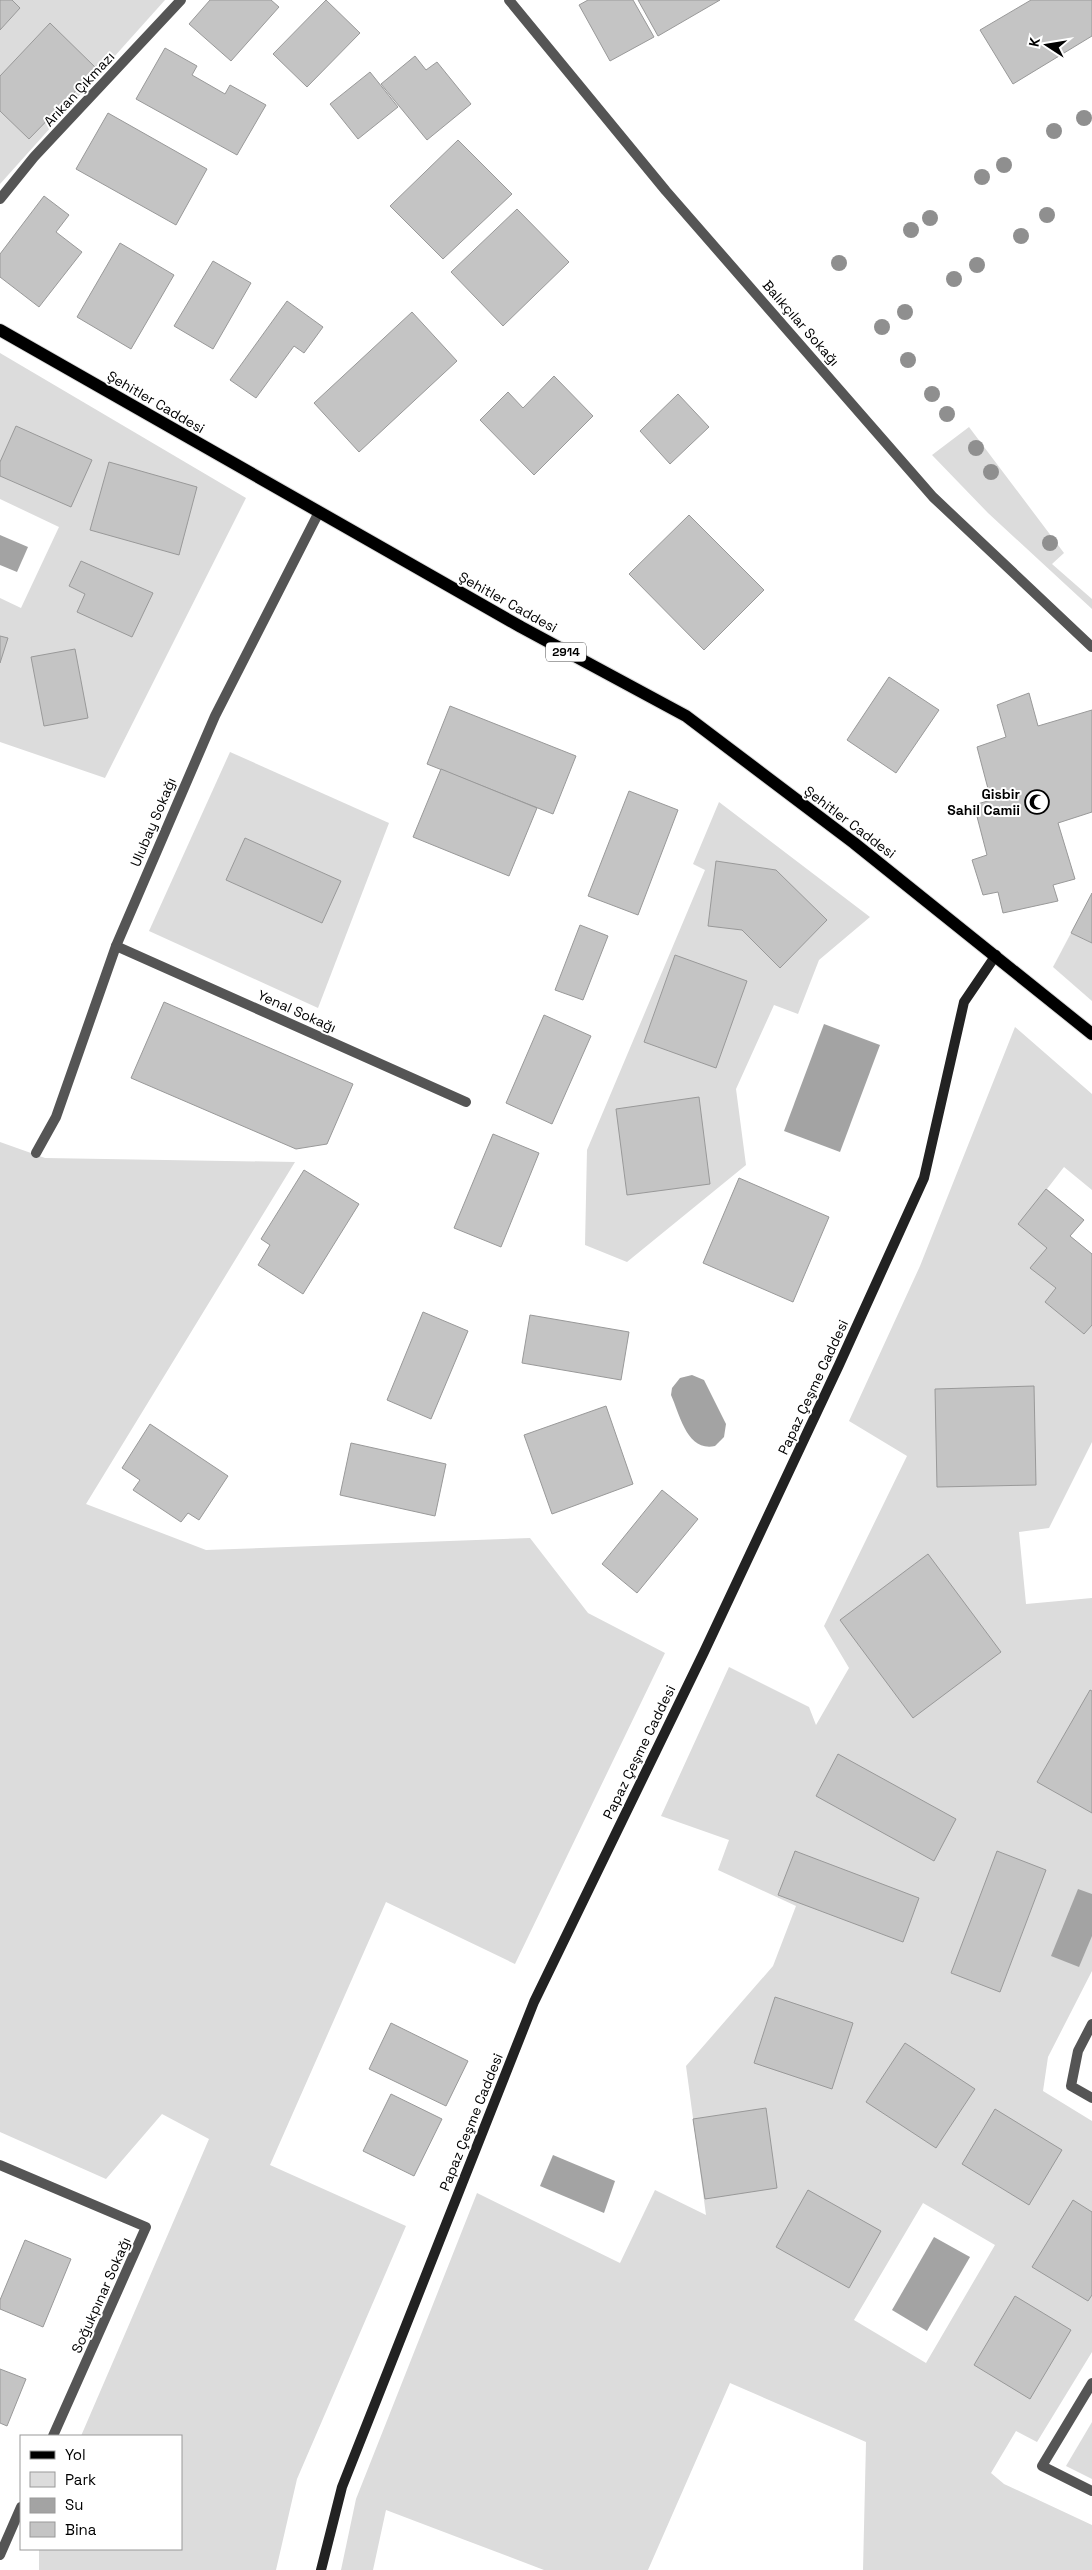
<svg xmlns="http://www.w3.org/2000/svg" width="1092" height="2570" font-family="'Space Grotesk',sans-serif">
	<style>
		.green { fill: #dcdcdc; fill-rule: evenodd }
		.water { fill: #a3a3a3 }
		.building { fill: #c4c4c4; stroke: #999 }
		.lines { fill: none; stroke-linecap: round; stroke-linejoin: round }
		.primary-casing { stroke: #dbdbdb; stroke-width: 14 }
		.lane { stroke: #555; stroke-width: 10 }
		.street { stroke: #555; stroke-width: 10 }
		.secondary { stroke: #222; stroke-width: 10 }
		.primary { stroke: #000; stroke-width: 12 }
		.tree { fill: #8f8f8f }
		.labels { text-anchor: middle; stroke-width: 4; stroke-linejoin: round; paint-order: stroke }
		.shield { fill: #fff; stroke: #4c4c4c; stroke-width: 1 }
		.shield-label { font-size: 12px; font-weight: bold; fill: #000 }
		.street-label { font-size: 14px; fill: #000; stroke: #fff }
		.poi-label { font-size: 14px; font-weight: bold; fill: #000; stroke: #fff; text-anchor: end }
	</style>
	<rect width="100%" height="100%" fill="#fff"/>
	<g class="green">
		<polygon points="0,0 165,0 0,184"/>
		<polygon points="0,353 246,498 105,778 0,742 0,598 21,608 59,527 0,499"/>
		<polygon points="969,427 1064,553 1052,564 1092,599 1092,609 988,513 932,455"/>
		<polygon points="230,752 389,823 318,1008 149,931"/>
		<polygon points="719,802 870,917 819,960 798,1014 774,1005 736,1089 746,1165 627,1262 585,1245 587,1150 705,870 693,864"/>
		<polygon points="1071,933 1092,943 1092,1001 1053,967"/>
		<path d="M1015,1027l77,67v96l-28,-23 -17,22 37,31 -14,16 22,18v188l-43,86 -30,4 7,72 66,-6v373l-44,86 -5,34 49,30v231l-55,90 -21,-11 -25,42 13,11 88,41v45h-229l3,-128 -136,-59 -82,187h-104l-158,-60 -13,60h-32l15,-71 121,-306 143,70 35,-73 51,25 -20,-149 87,-100 23,-60 -78,-36 11,-30 -68,-24 68,-149 80,40 7,18 33,-57 -25,-42 83,-170 -58,-35 71,-155zM923,2203l72,42 -69,118 -72,-43z"/>
		<polygon points="0,1142 45,1158 295,1162 86,1504 206,1550 530,1538 588,1613 665,1653 515,1964 386,1902 270,2165 406,2226 297,2479 276,2570 39,2570 39,2549 181,2549 181,2436 81,2436 209,2139 162,2114 106,2179 0,2132"/>
		<polygon points="1092,2422 1092,2479 1066,2466"/>
	</g>
	<g class="water">
		<polygon points="0,535 28,547 17,572 0,565"/>
		<polygon points="824,1024 880,1045 840,1152 784,1131"/>
		<path d="M692,1375l12,5 22,44 -2,13 -9,9c-28,6 -35,-31 -44,-51l1,-7 8,-10z"/>
		<polygon points="1078,1889 1092,1894 1092,1936 1079,1967 1051,1956"/>
		<polygon points="553,2155 615,2181 604,2213 540,2186"/>
		<polygon points="934,2237 970,2257 927,2331 892,2310"/>
	</g>
	<g class="building">
		<polygon points="0,0 12,0 20,8 0,30"/>
		<polygon points="210,0 271,0 279,7 231,61 189,24"/>
		<polygon points="326,0 360,33 307,87 273,54"/>
		<polygon points="588,0 633,0 654,37 610,61 579,5"/>
		<polygon points="638,0 720,0 658,36"/>
		<polygon points="1031,0 1092,0 1092,36 1013,84 980,30"/>
		<polygon points="50,23 97,69 29,139 0,111 0,76"/>
		<polygon points="165,48 197,66 192,75 225,94 230,85 266,105 237,155 136,99"/>
		<polygon points="415,56 426,70 437,62 471,104 427,140 381,84"/>
		<polygon points="370,72 398,107 358,139 330,104"/>
		<polygon points="108,113 207,169 176,225 76,169"/>
		<polygon points="458,140 512,194 443,259 390,206"/>
		<polygon points="44,196 69,215 56,232 82,252 39,307 0,277 0,254"/>
		<polygon points="517,209 569,262 503,326 451,272"/>
		<polygon points="120,243 174,275 131,349 77,317"/>
		<polygon points="213,261 251,283 213,349 174,326"/>
		<polygon points="287,301 323,327 304,353 294,346 256,398 230,380"/>
		<polygon points="412,312 457,361 359,452 314,403"/>
		<polygon points="554,376 593,416 534,475 480,420 508,392 523,408"/>
		<polygon points="678,394 709,427 670,464 640,431"/>
		<polygon points="16,426 92,460 71,507 0,476 0,462"/>
		<polygon points="109,462 197,487 179,555 90,530"/>
		<polygon points="689,515 764,590 704,650 629,574"/>
		<polygon points="81,561 153,593 132,637 77,612 85,594 69,586"/>
		<polygon points="0,636 8,638 0,663"/>
		<polygon points="75,649 88,718 44,726 31,657"/>
		<polygon points="889,677 939,710 896,773 847,740"/>
		<polygon points="1029,693 1038,726 1092,710 1092,812 1058,823 1075,879 1053,885 1058,901 1003,913 998,892 983,895 972,860 987,855 974,805 991,800 977,747 1006,737 997,705"/>
		<polygon points="450,706 576,756 553,814 427,764"/>
		<polygon points="441,769 537,808 509,876 413,837"/>
		<polygon points="629,791 678,810 638,915 588,896"/>
		<polygon points="245,838 341,881 322,923 226,880"/>
		<polygon points="716,861 776,870 827,920 780,968 742,930 708,926"/>
		<polygon points="1092,893 1092,943 1071,933"/>
		<polygon points="580,925 608,936 583,1000 555,990"/>
		<polygon points="675,955 747,981 716,1068 644,1042"/>
		<polygon points="164,1002 353,1084 327,1144 296,1149 131,1078"/>
		<polygon points="544,1015 591,1036 552,1124 506,1103"/>
		<polygon points="699,1097 710,1184 627,1195 616,1109"/>
		<polygon points="493,1134 539,1153 501,1247 454,1228"/>
		<polygon points="304,1170 359,1204 303,1294 258,1265 270,1245 261,1239"/>
		<polygon points="739,1178 829,1217 793,1302 703,1263"/>
		<polygon points="1046,1189 1084,1220 1070,1236 1092,1254 1092,1325 1084,1334 1045,1302 1056,1288 1030,1268 1047,1248 1018,1224"/>
		<polygon points="423,1312 468,1331 431,1419 387,1400"/>
		<polygon points="530,1315 629,1332 621,1380 522,1363"/>
		<polygon points="1034,1386 1036,1485 937,1487 935,1389"/>
		<polygon points="606,1406 633,1484 552,1514 524,1435"/>
		<polygon points="150,1424 228,1476 199,1520 188,1513 181,1522 133,1490 140,1480 122,1468"/>
		<polygon points="351,1443 446,1464 435,1516 340,1495"/>
		<polygon points="662,1490 698,1519 637,1593 602,1564"/>
		<polygon points="928,1554 1001,1652 913,1718 840,1620"/>
		<polygon points="1090,1690 1092,1691 1092,1813 1037,1782"/>
		<polygon points="838,1754 956,1819 934,1861 816,1796"/>
		<polygon points="795,1851 919,1898 903,1942 778,1895"/>
		<polygon points="997,1851 1046,1870 1000,1992 951,1973"/>
		<polygon points="775,1997 853,2023 832,2089 754,2063"/>
		<polygon points="391,2023 468,2061 446,2106 369,2069"/>
		<polygon points="905,2043 975,2089 936,2148 866,2102"/>
		<polygon points="391,2094 442,2119 414,2176 363,2151"/>
		<polygon points="766,2108 777,2188 705,2199 693,2119"/>
		<polygon points="995,2109 1062,2150 1029,2205 962,2164"/>
		<polygon points="808,2190 881,2231 849,2288 776,2247"/>
		<polygon points="1073,2200 1092,2212 1092,2295 1088,2301 1032,2267"/>
		<polygon points="25,2240 71,2259 43,2327 0,2309 0,2300"/>
		<polygon points="1015,2296 1071,2330 1030,2399 974,2365"/>
		<polygon points="0,2369 26,2379 7,2426 0,2423"/>
	</g>
	<g class="lines">
		<g class="primary-casing">
			<polyline id="primary" points="0,330 521,627 686,716 854,843 1092,1034"/>
		</g>
		<polyline class="lane" points="36,1153 56,1117 116,946 215,716 319,512"/>
		<g class="street">
			<polyline points="509,0 666,191 933,497 1092,647"/>
			<polyline points="0,199 34,157 181,0"/>
			<polyline points="116,946 466,1102"/>
			<polyline points="1092,2024 1078,2051 1071,2086 1092,2098"/>
			<polyline points="0,2165 146,2227 53,2436"/>
			<polyline points="1092,2383 1042,2466 1092,2491"/>
			<polyline points="0,2555 21,2507"/>
		</g>
		<polyline class="secondary" points="321,2570 342,2487 534,2002 704,1652 839,1365 924,1178 964,1002 996,955"/>
		<use href="#primary" class="primary"/>
	</g>
	<g class="tree">
		<circle cx="1084" cy="118" r="8"/>
		<circle cx="1054" cy="131" r="8"/>
		<circle cx="1004" cy="165" r="8"/>
		<circle cx="982" cy="177" r="8"/>
		<circle cx="1047" cy="215" r="8"/>
		<circle cx="930" cy="218" r="8"/>
		<circle cx="911" cy="230" r="8"/>
		<circle cx="1021" cy="236" r="8"/>
		<circle cx="839" cy="263" r="8"/>
		<circle cx="977" cy="265" r="8"/>
		<circle cx="954" cy="279" r="8"/>
		<circle cx="905" cy="312" r="8"/>
		<circle cx="882" cy="327" r="8"/>
		<circle cx="908" cy="360" r="8"/>
		<circle cx="932" cy="394" r="8"/>
		<circle cx="947" cy="414" r="8"/>
		<circle cx="976" cy="448" r="8"/>
		<circle cx="991" cy="472" r="8"/>
		<circle cx="1050" cy="543" r="8"/>
	</g>
	<defs>
		<g id="mosque-ring" transform="scale(1.25)"><circle r="9.5" fill="#fff" stroke="#000" stroke-width="1.5"/><path d="M3.5-4.9A6 6 0 1 0 3.5 4.9A5 5 0 1 1 3.5-4.9Z" fill="#000"/></g>
	</defs>
	<g fill-rule="evenodd">
		<use href="#mosque-ring" x="1037" y="802"/>
	</g>
	<g class="labels">
		<rect class="shield" x="546" y="642.5" width="40" height="19" rx="4"/>
		<g class="shield-label">
			<text x="566" y="656">2914</text>
		</g>
		<g class="street-label">
			<text transform="translate(79 89) rotate(-47)" y="5">Arıkan Çıkmazı</text>
			<text transform="translate(801 323) rotate(49)" y="5">Balıkçılar Sokağı</text>
			<text transform="translate(156 402) rotate(30)" y="5">Şehitler Caddesi</text>
			<text transform="translate(508 602) rotate(29)" y="5">Şehitler Caddesi</text>
			<text transform="translate(153 822) rotate(-67)" y="5">Ulubay Sokağı</text>
			<text transform="translate(850 822) rotate(37)" y="5">Şehitler Caddesi</text>
			<text transform="translate(297 1011) rotate(24)" y="5">Yenal Sokağı</text>
			<text transform="translate(813 1387) rotate(-65)" y="5">Papaz Çeşme Caddesi</text>
			<text transform="translate(639 1752) rotate(-64)" y="5">Papaz Çeşme Caddesi</text>
			<text transform="translate(471 2122) rotate(-68)" y="5">Papaz Çeşme Caddesi</text>
			<text transform="translate(101 2295) rotate(-66)" y="5">Soğukpınar Sokağı</text>
		</g>
		<g class="poi-label">
			<text x="1020" y="799">Gisbir<tspan x="1020" dy="16">Sahil Camii</tspan></text>
		</g>
	</g>
	<rect x="20" y="2435" width="162" height="115" fill="#ffffff" stroke="#999999"/>
	<rect x="30" y="2451" width="25" height="8" fill="#000000" stroke="#999999"/>
	<text x="65" y="2460" font-size="15" fill="#000000">Yol</text>
	<rect x="30" y="2472" width="25" height="15" fill="#dcdcdc" stroke="#999999"/>
	<text x="65" y="2485" font-size="15" fill="#000000">Park</text>
	<rect x="30" y="2498" width="25" height="15" fill="#a3a3a3" stroke="#999999"/>
	<text x="65" y="2510" font-size="15" fill="#000000">Su</text>
	<rect x="30" y="2522" width="25" height="15" fill="#c4c4c4" stroke="#999999"/>
	<text x="65" y="2535" font-size="15" fill="#000000">Bina</text>
	<g transform="translate(1047 45) rotate(282)" stroke="#ffffff" stroke-width="4" paint-order="stroke">
	<path d="M0-4L9 19L0 12L-9 19Z" fill="#000000"/>
	<text y="-8" font-size="14" font-weight="bold" text-anchor="middle" fill="#000000">K</text>
	</g>
</svg>
